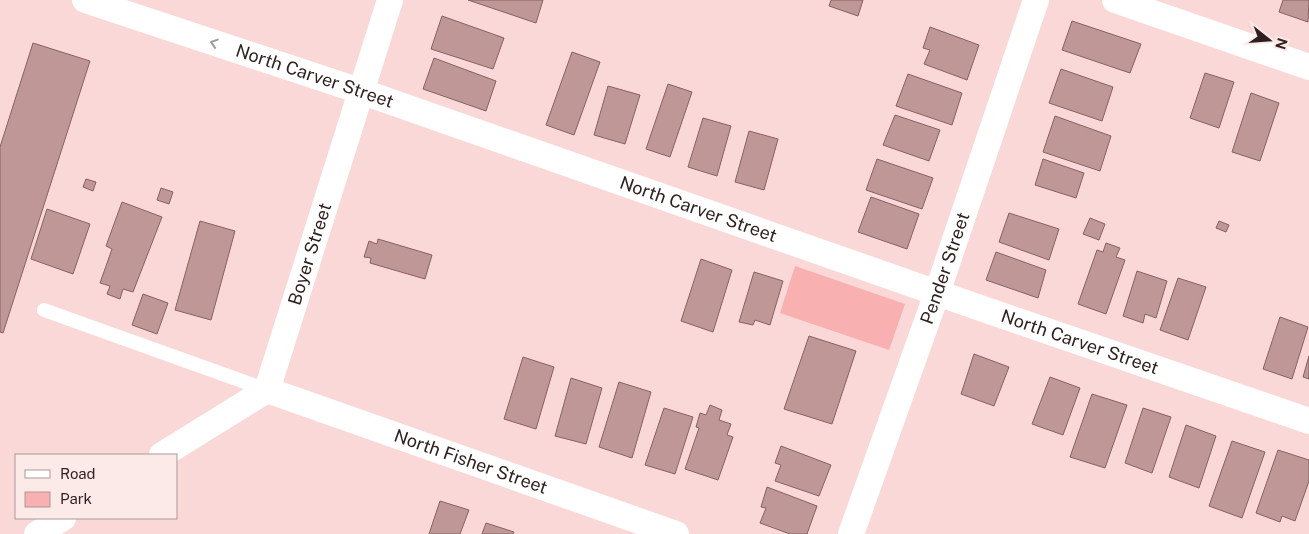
<svg xmlns="http://www.w3.org/2000/svg" width="1309" height="534" font-family="'Public Sans',sans-serif">
	<style>
		.green { fill: #f8b0b0 }
		.building { fill: #bf9796; stroke: #866261 }
		.lines { fill: none; stroke-linecap: round; stroke-linejoin: round }
		.service { stroke: #fff; stroke-width: 14 }
		.minor { stroke: #fff; stroke-width: 26 }
		.oneway { stroke: #a19a9a }
		.labels { text-anchor: middle; stroke-width: 4.5; stroke-linejoin: round; paint-order: stroke }
		.street-label { font-size: 18px; fill: #2f1f1f; stroke: #fceae9 }
	</style>
	<rect width="100%" height="100%" fill="#fad8d7"/>
	<polygon class="green" points="795,266 905,304 889,350 780,313"/>
	<g class="building">
		<polygon points="468,0 543,0 536,23"/>
		<polygon points="831,0 863,0 858,16 829,6"/>
		<polygon points="1283,0 1309,0 1308,22 1279,12"/>
		<polygon points="442,16 504,38 493,69 431,49"/>
		<polygon points="1072,21 1141,44 1130,73 1062,50"/>
		<polygon points="930,27 979,45 967,80 924,64 930,50 923,48"/>
		<polygon points="33,43 90,61 3,333 0,332 0,147"/>
		<polygon points="572,52 600,62 574,135 546,125"/>
		<polygon points="434,58 496,81 486,111 423,89"/>
		<polygon points="1061,69 1113,87 1102,121 1049,103"/>
		<polygon points="1205,73 1234,82 1219,128 1190,118"/>
		<polygon points="908,74 962,93 952,125 896,106"/>
		<polygon points="668,84 692,92 670,157 646,149"/>
		<polygon points="608,86 640,95 625,144 594,135"/>
		<polygon points="1251,93 1279,103 1260,161 1232,152"/>
		<polygon points="895,115 940,130 929,161 883,145"/>
		<polygon points="1055,116 1111,136 1100,171 1043,152"/>
		<polygon points="703,118 731,126 717,176 688,167"/>
		<polygon points="749,131 778,139 764,190 735,182"/>
		<polygon points="877,159 933,178 922,209 866,190"/>
		<polygon points="1043,159 1084,173 1076,198 1035,185"/>
		<polygon points="86,179 96,182 93,191 83,187"/>
		<polygon points="161,188 173,192 169,204 157,200"/>
		<polygon points="871,197 919,214 907,249 858,232"/>
		<polygon points="122,202 162,217 133,292 123,289 120,299 107,294 110,286 100,283 112,249 106,246"/>
		<polygon points="47,209 90,224 73,274 31,259"/>
		<polygon points="1009,213 1059,229 1049,260 999,242"/>
		<polygon points="1090,218 1105,224 1099,240 1083,234"/>
		<polygon points="200,221 235,231 211,320 175,310"/>
		<polygon points="1219,221 1229,225 1226,232 1216,228"/>
		<polygon points="378,239 432,255 425,279 370,263 371,258 364,257 369,241 377,244"/>
		<polygon points="1106,243 1120,248 1116,257 1125,260 1106,314 1078,304 1097,250 1103,252"/>
		<polygon points="996,252 1046,270 1038,298 986,280"/>
		<polygon points="701,259 732,270 713,332 681,321"/>
		<polygon points="1137,271 1167,281 1156,318 1145,314 1143,323 1123,316"/>
		<polygon points="754,272 783,281 770,325 755,320 753,325 739,322"/>
		<polygon points="1178,278 1206,287 1188,340 1160,330"/>
		<polygon points="143,294 168,303 157,334 132,325"/>
		<polygon points="1280,317 1308,327 1292,379 1263,369"/>
		<polygon points="809,336 856,351 832,424 784,409"/>
		<polygon points="974,354 1009,367 994,406 961,394"/>
		<polygon points="1309,356 1309,379 1303,377"/>
		<polygon points="523,357 554,367 536,429 504,419"/>
		<polygon points="1050,377 1080,388 1063,435 1032,424"/>
		<polygon points="571,378 602,388 586,444 555,436"/>
		<polygon points="619,382 651,392 632,458 599,447"/>
		<polygon points="1092,394 1127,405 1105,468 1070,457"/>
		<polygon points="710,405 722,410 719,420 731,424 727,435 733,437 718,480 685,469 699,428 696,427 700,413 706,415"/>
		<polygon points="664,408 693,417 675,474 645,465"/>
		<polygon points="1143,408 1171,417 1152,473 1125,463"/>
		<polygon points="1186,425 1216,436 1199,488 1169,477"/>
		<polygon points="1232,441 1265,452 1242,518 1209,506"/>
		<polygon points="781,446 831,465 819,496 775,481 781,465 775,463"/>
		<polygon points="1278,450 1309,460 1309,481 1295,521 1282,516 1280,522 1256,513"/>
		<polygon points="767,487 817,506 807,534 790,534 760,523 766,508 761,507"/>
		<polygon points="440,501 469,510 460,534 429,534"/>
		<polygon points="486,523 514,532 513,534 482,534"/>
	</g>
	<g class="lines">
		<polyline class="service" points="44,310 267,390"/>
		<g class="minor">
			<path id="s1" d="M85,0l275,91 603,211 346,119"/>
			<polyline points="1115,0 1309,67"/>
			<path id="s2" d="M267,390l409,144"/>
			<path id="s3" d="M162,455l105,-65 123,-390"/>
			<polyline points="37,534 63,518"/>
			<path id="s4" d="M851,534l86,-241 99,-293"/>
		</g>
	</g>
	<defs><path id="oneway-chevron" d="M-2-3.5L2.5 0L-2 3.5" fill="none" stroke-width="1.6" stroke-linecap="round" stroke-linejoin="round" transform="scale(1.25)"/></defs>
	<use class="oneway" href="#oneway-chevron" transform="translate(214 43) rotate(-162)"/>
	<g class="labels">
		<g class="street-label">
			<text dy="6" stroke="none"><textPath href="#s1" startOffset="242">North Carver Street</textPath></text>
			<text dy="6" stroke="none"><textPath href="#s1" startOffset="648">North Carver Street</textPath></text>
			<text dy="6" stroke="none"><textPath href="#s3" startOffset="266">Boyer Street</textPath></text>
			<text dy="6" stroke="none"><textPath href="#s4" startOffset="282">Pender Street</textPath></text>
			<text dy="6" stroke="none"><textPath href="#s1" startOffset="1052">North Carver Street</textPath></text>
			<text dy="6" stroke="none"><textPath href="#s2" startOffset="216">North Fisher Street</textPath></text>
		</g>
	</g>
	<rect x="15" y="454" width="162" height="65" fill="#fceae9" stroke="#aa9998"/>
	<rect x="25" y="470" width="25" height="8" fill="#ffffff" stroke="#aa9998"/>
	<text x="60" y="479" font-size="15" fill="#2f1f1f">Road</text>
	<rect x="25" y="492" width="25" height="15" fill="#f8b0b0" stroke="#aa9998"/>
	<text x="60" y="504" font-size="15" fill="#2f1f1f">Park</text>
	<g transform="translate(1269 40) rotate(107)" stroke="#fceae9" stroke-width="4" paint-order="stroke">
	<path d="M0-4L9 19L0 12L-9 19Z" fill="#2f1f1f"/>
	<text y="-8" font-size="14" font-weight="bold" text-anchor="middle" fill="#2f1f1f">N</text>
	</g>
</svg>
